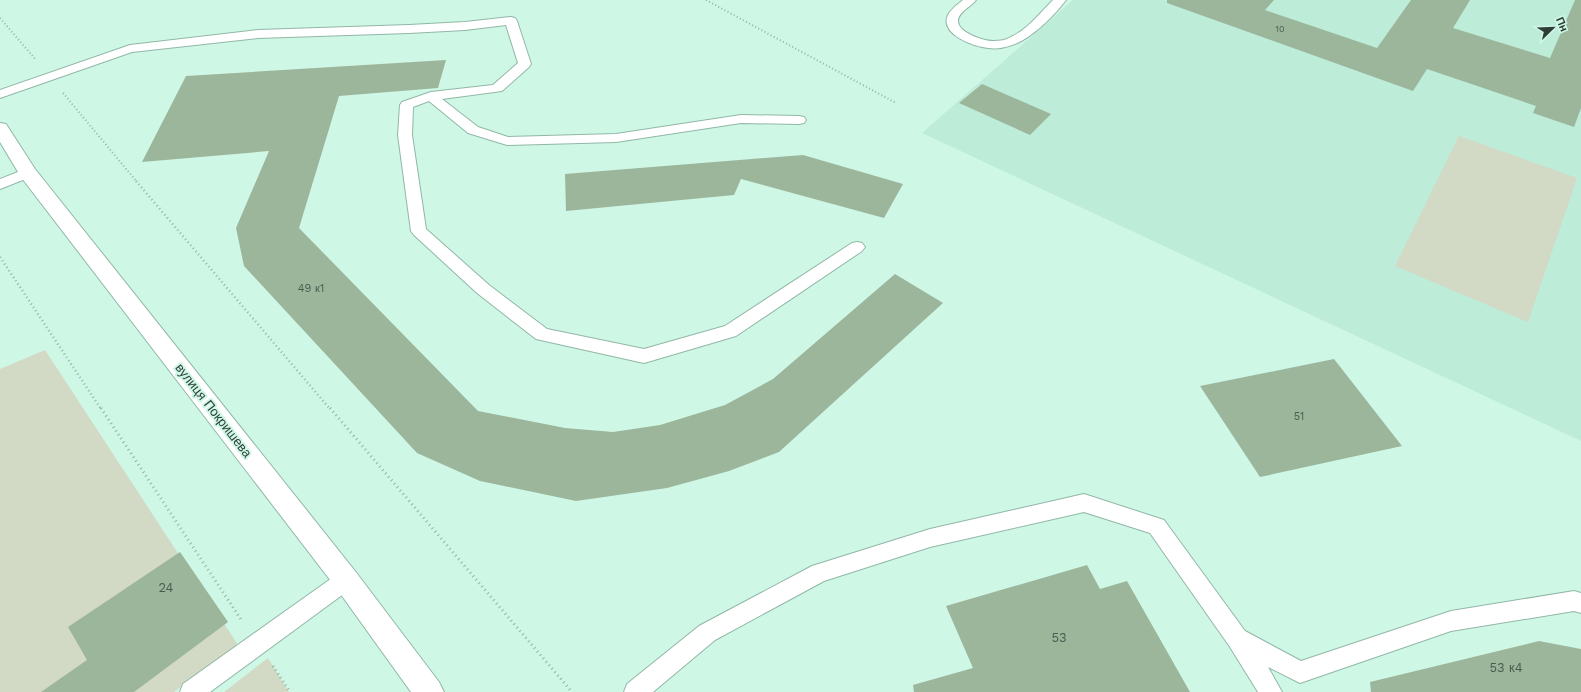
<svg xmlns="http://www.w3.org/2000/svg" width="1581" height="692" font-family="'Work Sans',sans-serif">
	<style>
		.built { fill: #bdecd9 }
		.green { fill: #d2d9c5 }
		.building { fill: #9cb69c }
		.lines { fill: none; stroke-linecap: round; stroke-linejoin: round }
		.lane-casing { stroke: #91b7a7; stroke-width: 2 }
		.street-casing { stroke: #91b7a7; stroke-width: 2 }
		.path-far2 { stroke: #94b3a6; stroke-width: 2; stroke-dasharray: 1 2.5; stroke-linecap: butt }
		.path-far1 { stroke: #94b3a6; stroke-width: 2.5; stroke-dasharray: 1 3; stroke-linecap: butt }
		.path { stroke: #94b3a6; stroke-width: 3; stroke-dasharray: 1 3.5; stroke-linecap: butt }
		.lane { fill: #fff; fill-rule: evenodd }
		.street { fill: #fff; fill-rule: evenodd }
		.labels { text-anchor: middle; stroke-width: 4; stroke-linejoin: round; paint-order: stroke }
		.far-number-label { font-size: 9px; fill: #4a5c50 }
		.number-label { font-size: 11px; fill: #4a5c50 }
		.street-label { font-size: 13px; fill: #2e3e37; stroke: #cff7e6 }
		.near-number-label { font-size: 13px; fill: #4a5c50 }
	</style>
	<rect width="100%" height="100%" fill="#cff7e6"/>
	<polygon class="built" points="1073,0 1581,0 1581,441 922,133"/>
	<g class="green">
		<polygon points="1459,136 1577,178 1528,322 1395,266"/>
		<polygon points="45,350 238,645 174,692 0,692 0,369"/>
		<polygon points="268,658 289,692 224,692"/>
	</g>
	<g class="building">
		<polygon points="1167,0 1274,0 1265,10 1377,48 1411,0 1470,0 1453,28 1550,58 1575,0 1581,0 1581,108 1574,127 1533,113 1536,106 1427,69 1413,91 1167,3"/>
		<polygon points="446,60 438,88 339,96 299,228 478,411 565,428 613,432 660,425 725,405 773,379 895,274 943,303 779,452 729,471 667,488 576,501 480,481 417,453 244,266 236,228 269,151 142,162 186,76"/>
		<polygon points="982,84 1051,114 1030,135 959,103"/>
		<polygon points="803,155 903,184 884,218 741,179 734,195 566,211 565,174"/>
		<polygon points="1334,359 1402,446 1260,477 1200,386"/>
		<polygon points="180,552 228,622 134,692 41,692 87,660 68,627"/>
		<polygon points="1087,565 1100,589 1127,581 1190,692 914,692 913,685 973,668 946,606"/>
		<polygon points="1539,641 1581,649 1581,692 1371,692 1370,682"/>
	</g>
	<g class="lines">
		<g class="lane-casing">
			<g id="lane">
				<path d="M963,0h13c-5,7 -18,12 -18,21 0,12 26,20 35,20 7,0 13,-1 18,-4 17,-8 29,-24 42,-37h13c-11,15 -36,40 -54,45 -8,3 -16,4 -24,3 -14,-1 -49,-14 -40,-33 3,-6 10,-11 15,-15z"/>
				<polygon points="511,17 515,18 517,21 531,64 529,67 502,91 442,99 478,127 508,137 616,134 741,115 799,116 804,117 806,120 804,123 799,124 741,123 616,142 507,145 468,133 429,101 413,107 412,135 426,229 489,285 547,329 644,349 725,326 852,243 857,242 862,243 865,247 862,251 736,336 644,363 536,339 477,293 414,235 411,231 398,135 400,105 402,102 431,92 493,85 518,63 506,25 465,30 409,33 258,38 132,52 0,98 0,90 130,45 258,30 409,25 465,22"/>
				<polygon points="28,168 33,170 35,173 33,176 0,189 0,179"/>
				<polygon points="1084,494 1164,520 1245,631 1301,661 1451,611 1574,591 1581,593 1581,613 1574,611 1451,631 1300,683 1268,667 1282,692 1258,692 1230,647 1150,533 1084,512 930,547 824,581 715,640 653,692 624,692 627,684 699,626 812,566 930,529"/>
				<polygon points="346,570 353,573 356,580 353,587 210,692 180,692 183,684 339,573"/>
			</g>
		</g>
		<g class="street-casing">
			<polygon id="street" points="0,123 6,124 35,169 355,571 439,682 444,692 411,692 337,589 21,177 0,142"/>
		</g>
		<g class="path-far2">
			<polyline points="706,0 896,103"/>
			<polyline points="0,18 36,60"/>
			<polyline points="63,93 137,182"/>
		</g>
		<g class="path-far1">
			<polyline points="136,181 330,409"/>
			<polyline points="0,257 101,409"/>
		</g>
		<g class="path">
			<polyline points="101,408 242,621"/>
			<polyline points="330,408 572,692"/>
			<polyline points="273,666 290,692"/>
		</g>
		<use href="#lane" class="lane"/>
		<use href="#street" class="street"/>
	</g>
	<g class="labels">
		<g class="far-number-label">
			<text x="1280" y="32">10</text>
		</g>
		<g class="number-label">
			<text x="311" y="292">49 к1</text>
			<text x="1299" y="420">51</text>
		</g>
		<g class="street-label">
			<text transform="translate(214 410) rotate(52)" y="5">вулиця Покришева</text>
		</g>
		<g class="near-number-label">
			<text x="166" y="592">24</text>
			<text x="1059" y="642">53</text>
			<text x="1506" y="672">53 к4</text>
		</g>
	</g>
	<g transform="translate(1553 28) rotate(67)" stroke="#cff7e6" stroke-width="3" paint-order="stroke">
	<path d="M0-3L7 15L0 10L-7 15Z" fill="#2e3e37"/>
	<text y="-6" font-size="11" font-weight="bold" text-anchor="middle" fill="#2e3e37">Пн</text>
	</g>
</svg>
